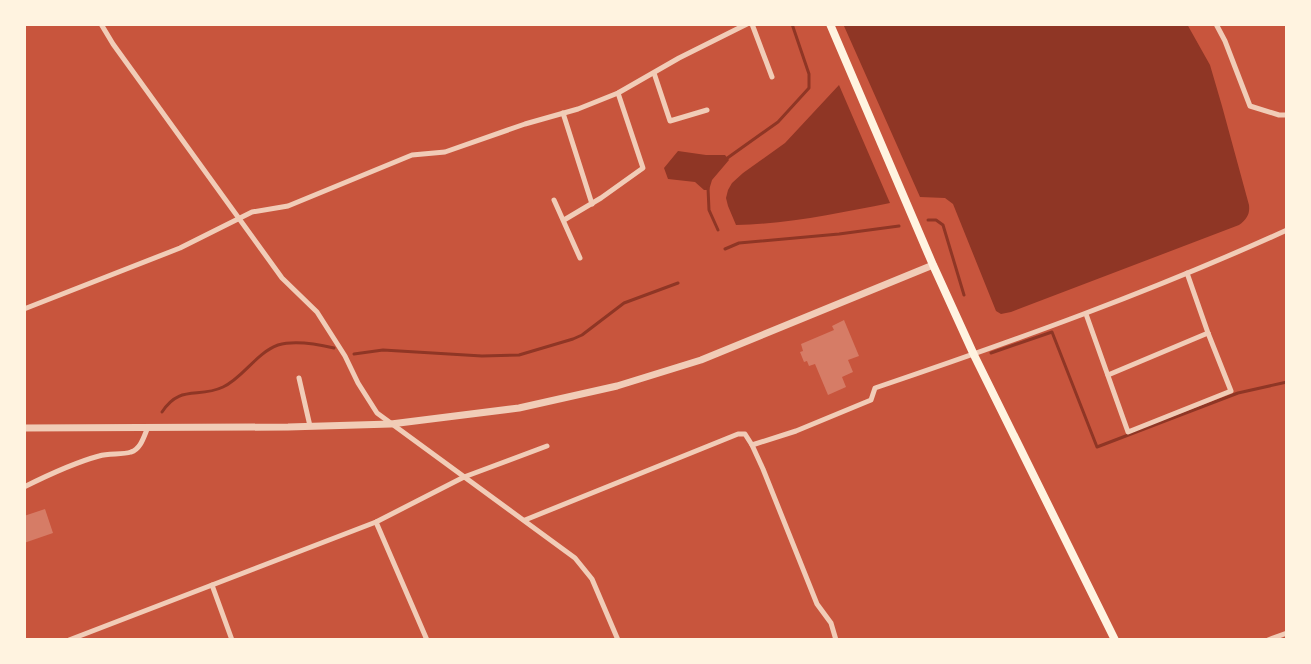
<svg xmlns="http://www.w3.org/2000/svg" width="1311" height="664" font-family="Rubik,sans-serif">
	<style>
		.water { fill: #8f3625 }
		.lines { fill: none; stroke-linecap: round; stroke-linejoin: round }
		.stream { stroke: #8f3625; stroke-width: 3 }
		.building { fill: #d67c66 }
		.minor { stroke: #f1ccb7; stroke-width: 5 }
		.tertiary { stroke: #f1ccb7; stroke-width: 7 }
		.secondary { stroke: #fff3e0; stroke-width: 8 }
	</style>
	<rect width="100%" height="100%" fill="#c8553d"/>
	<g class="water">
		<path d="M853,24h334l23,41 12,41 27,99c1,9 -2,14 -10,20l-228,87 -10,2 -5,-3 -43,-107 -8,-6 -25,-1 -76,-171z"/>
		<path d="M839,85l51,118c-51,10 -102,21 -154,22l-8,-19 -2,-8 2,-8 4,-7 11,-10 42,-30z"/>
		<polygon points="678,151 706,155 725,155 729,160 712,180 709,190 704,190 695,182 668,179 664,168"/>
	</g>
	<g class="lines">
		<g class="stream">
			<polyline points="726,159 778,122 809,88 809,74 792,24"/>
			<polyline points="708,188 709,210 718,230"/>
			<polyline points="928,220 936,220 943,225 964,295"/>
			<polyline points="725,249 739,243 839,234 899,226"/>
			<polyline points="991,353 1052,332 1097,447 1238,393 1287,382"/>
			<polyline points="354,354 383,350 482,356 519,355 573,339 582,335 624,303 678,283"/>
			<path d="M162,412c18,-28 36,-13 61,-25 20,-9 33,-34 55,-42 17,-5 39,-1 56,3"/>
		</g>
	</g>
	<g class="building">
		<polygon points="844,320 859,356 848,360 853,372 842,377 846,387 828,395 815,364 809,366 807,361 804,362 800,352 803,351 801,344 834,330 832,326"/>
		<polygon points="45,509 53,533 24,543 24,516"/>
	</g>
	<g class="lines">
		<g class="minor">
			<polyline points="101,24 113,44 282,278 317,312 345,356 358,383 377,413 575,558 592,579 618,640"/>
			<polyline points="752,24 772,77"/>
			<polyline points="1216,24 1225,41 1250,106 1279,115 1287,115"/>
			<polyline points="654,73 670,121 707,110"/>
			<polyline points="563,113 592,204"/>
			<polyline points="554,200 580,258"/>
			<polyline points="564,220 601,198 643,168 618,93"/>
			<polyline points="24,309 180,248 252,212 288,206 412,155 445,152 525,124 578,109 618,93 679,58 747,24"/>
			<polyline points="1086,314 1128,432 1231,391 1208,333 1187,273"/>
			<polyline points="1108,375 1208,333"/>
			<polyline points="299,378 310,426"/>
			<path d="M752,445l44,-14 75,-31 4,-12c139,-47 278,-97 412,-158"/>
			<path d="M24,487c24,-12 49,-24 75,-31 10,-3 23,-1 32,-4 10,-3 13,-16 17,-25"/>
			<polyline points="525,520 738,434 745,434 752,445 763,469 817,604 831,623 836,640"/>
			<polyline points="376,522 427,640"/>
			<polyline points="212,585 232,640"/>
			<polyline points="69,640 376,522 464,477 547,446"/>
			<polyline points="1268,640 1287,633"/>
		</g>
		<polyline class="tertiary" points="24,428 288,427 391,424 519,408 617,386 701,360 933,265"/>
		<polyline class="secondary" points="830,24 933,265 974,355 1115,640"/>
	</g>
	<rect width="1311" height="664" fill="none" stroke="#fff3e0" stroke-width="52"/>
</svg>
